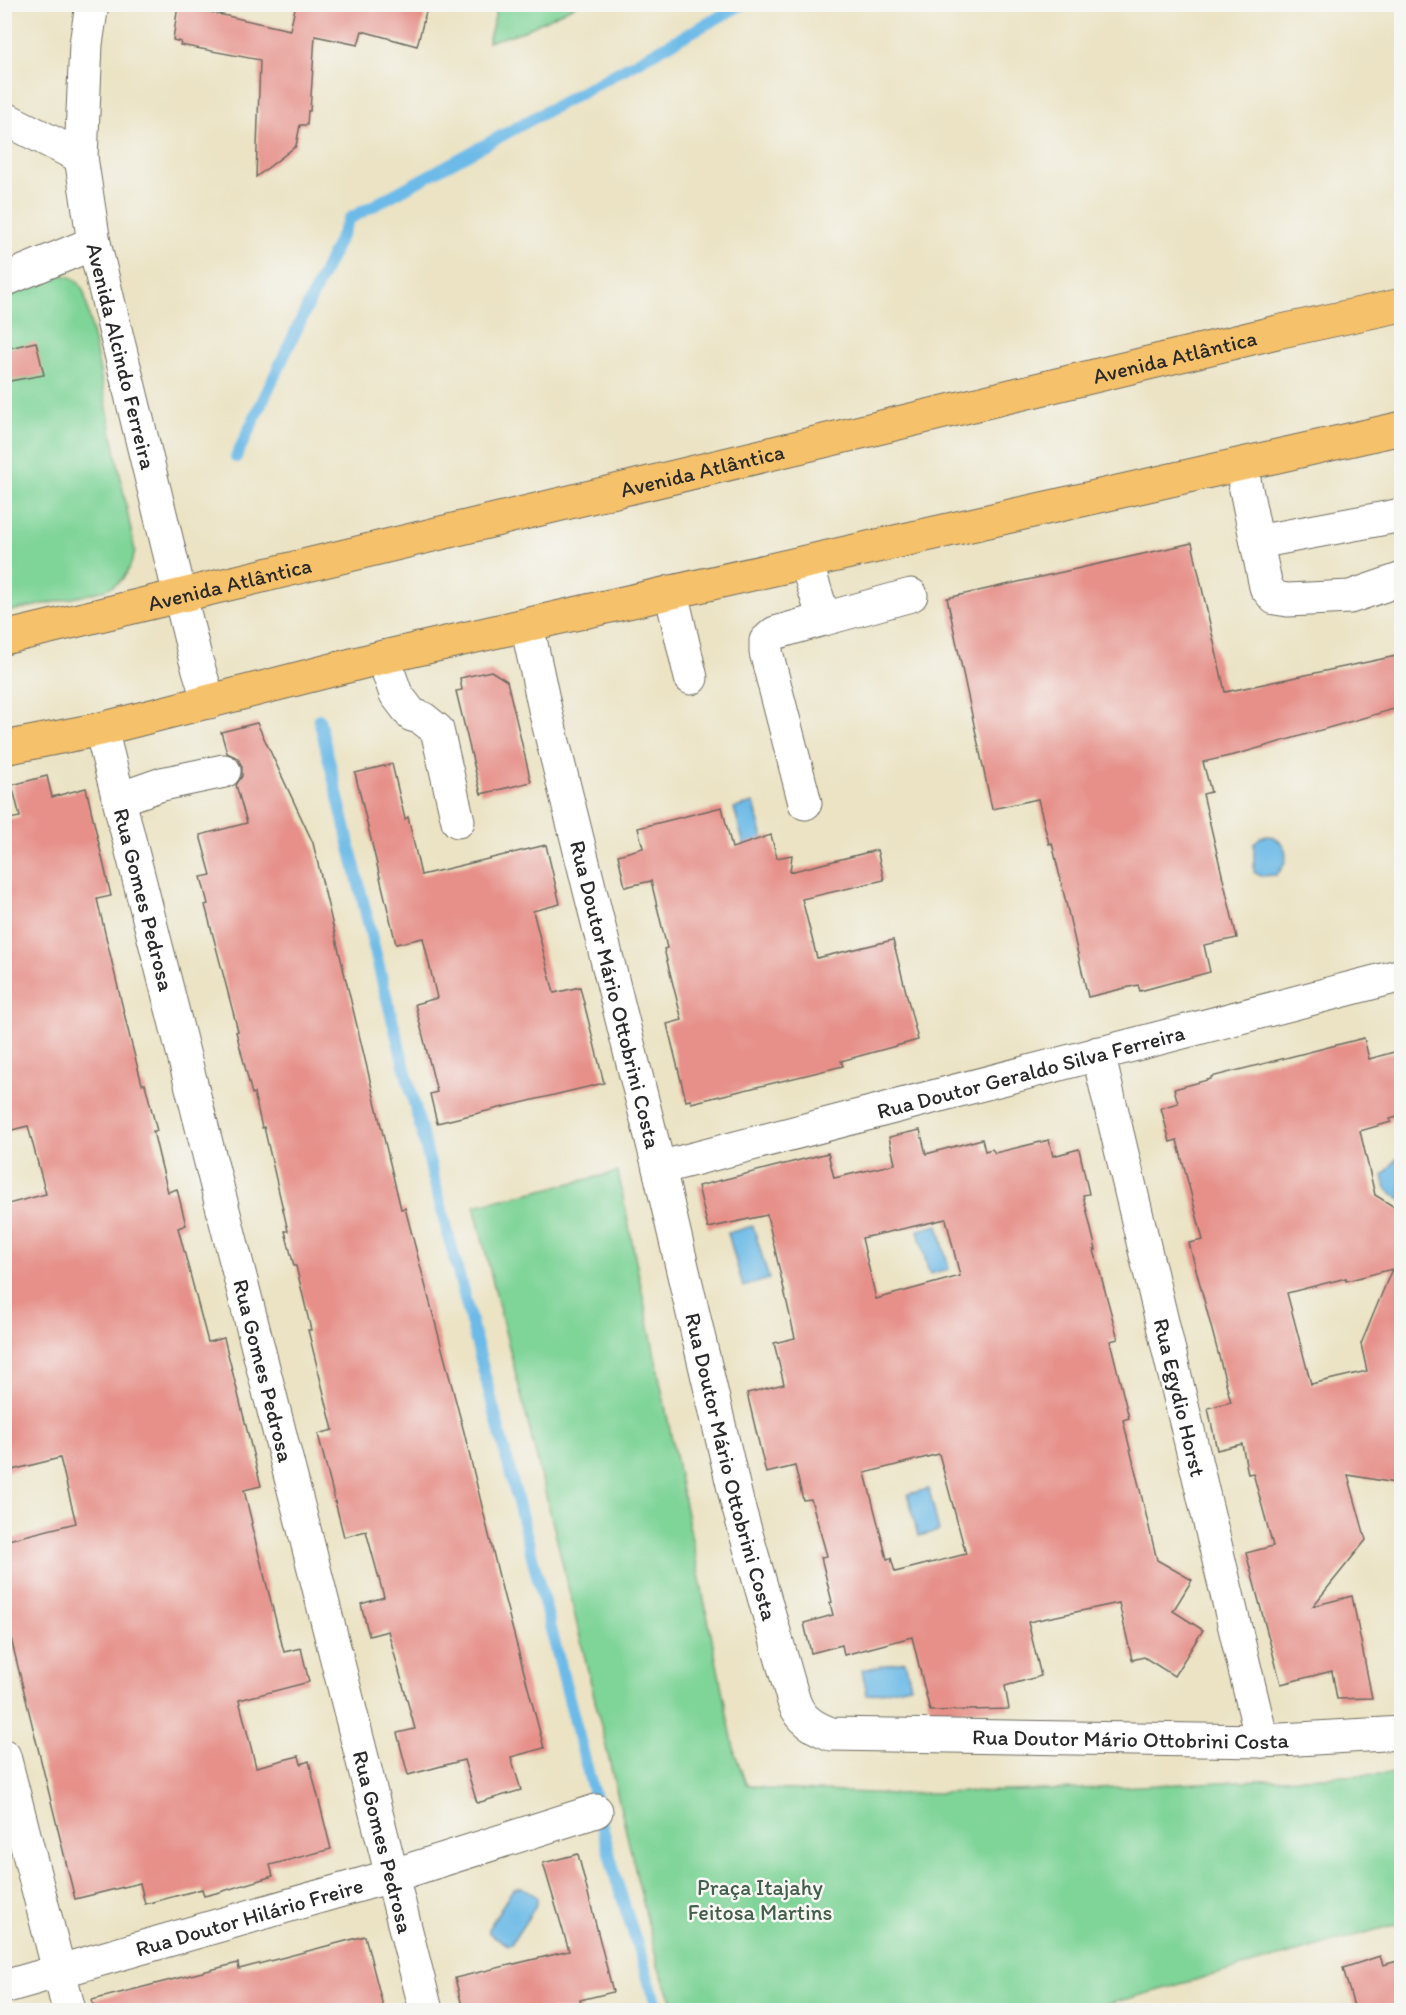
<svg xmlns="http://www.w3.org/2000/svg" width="1406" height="2015" font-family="Itim,sans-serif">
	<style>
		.green { fill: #7fd498; stroke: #558062; stroke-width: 1.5 }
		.water { fill: #6cbae7; stroke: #4c7289; stroke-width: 1.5 }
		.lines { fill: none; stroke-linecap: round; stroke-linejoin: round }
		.stream { stroke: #6cbae7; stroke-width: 12 }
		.building { fill: #e69089; fill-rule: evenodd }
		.minor-casing { stroke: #6e6b61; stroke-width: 35 }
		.major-casing { stroke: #6e6b61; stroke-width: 35 }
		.minor { stroke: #fff; stroke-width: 33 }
		.major { stroke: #f5c16b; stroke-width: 33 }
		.labels { text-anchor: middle; stroke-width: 5; stroke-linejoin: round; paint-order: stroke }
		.street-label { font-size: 22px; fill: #2b2b2b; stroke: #f6f6f2 }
		.park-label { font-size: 22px; fill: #445e4c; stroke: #f6f6f2 }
	</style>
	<rect width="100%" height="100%" fill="#f6f6f2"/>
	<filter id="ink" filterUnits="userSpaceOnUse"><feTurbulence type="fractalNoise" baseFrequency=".0167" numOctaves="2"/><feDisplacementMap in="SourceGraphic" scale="12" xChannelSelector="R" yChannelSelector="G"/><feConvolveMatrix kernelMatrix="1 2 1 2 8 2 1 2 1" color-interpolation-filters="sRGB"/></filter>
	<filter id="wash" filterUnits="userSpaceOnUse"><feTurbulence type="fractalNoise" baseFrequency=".008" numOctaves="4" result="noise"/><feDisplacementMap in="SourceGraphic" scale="24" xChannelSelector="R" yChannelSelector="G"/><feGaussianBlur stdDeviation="1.35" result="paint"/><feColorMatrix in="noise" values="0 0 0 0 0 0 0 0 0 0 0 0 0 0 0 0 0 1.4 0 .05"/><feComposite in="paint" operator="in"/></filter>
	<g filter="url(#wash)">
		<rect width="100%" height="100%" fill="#ebe3c4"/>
		<g class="green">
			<polygon points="498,5 498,4 576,5 524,31 488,42"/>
			<path d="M61,275c14,1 20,8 24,21l50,255c-3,12 -7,24 -17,32 -15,12 -91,24 -113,29v-314z"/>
			<polygon points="618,1172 724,1699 735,1753 746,1784 769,1789 896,1794 1080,1789 1401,1773 1401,1923 1087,2010 676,2010 658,1966 556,1536 474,1206"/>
		</g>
		<g class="water">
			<polygon points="754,803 765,847 746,853 734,808"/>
			<path d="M1269,836c20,6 22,25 7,39l-16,1 -6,-4v-29l7,-6z"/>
			<polygon points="1401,1153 1401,1200 1386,1188 1383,1176"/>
			<polygon points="938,1225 949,1269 929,1274 918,1230"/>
			<polygon points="753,1226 769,1279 743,1287 728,1233"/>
			<polygon points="929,1489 939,1531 918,1536 908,1494"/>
			<polygon points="905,1661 911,1686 867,1695 862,1670"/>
			<polygon points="522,1887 537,1897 537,1904 511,1944 508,1945 489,1933 488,1929 513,1889"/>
		</g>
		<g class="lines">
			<g class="stream">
				<polyline points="236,457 349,219 743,4"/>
				<polyline points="319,719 382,980 616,1879 658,2010"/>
			</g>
		</g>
		<g id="blocks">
			<g class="building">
				<polygon points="296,4 428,4 417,46 362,31 358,45 315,36 310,111 308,111 307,125 300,125 296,146 256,177 260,60 180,45 181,42 173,40 178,5 290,30"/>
				<polygon points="36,342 44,375 4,382 4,349"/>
				<polygon points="1192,543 1225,692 1401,655 1401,707 1238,754 1203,762 1211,792 1203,794 1237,938 1204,945 1210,972 1140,991 1138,985 1088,997 1052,843 1049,844 1038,799 992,809 947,598"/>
				<polygon points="491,671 507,681 531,782 481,794 456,691 462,690 460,678"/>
				<polygon points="257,723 313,843 401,1209 405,1208 464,1432 503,1593 544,1748 511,1757 521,1790 477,1803 464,1760 408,1775 397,1733 415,1729 388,1631 369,1636 361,1604 384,1597 366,1531 344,1537 318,1434 333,1430 308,1330 311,1330 296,1266 294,1266 285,1231 288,1231 264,1127 262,1128 254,1093 252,1094 236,1032 238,1031 205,905 208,904 201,877 211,875 200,835 247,823 236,785 242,776 242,767 238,758 227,753 221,732"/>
				<polygon points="392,764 405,819 408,817 421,875 546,845 560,904 533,911 554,993 580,987 604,1083 437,1123 430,1094 437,1092 415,1004 437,998 423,938 396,944 355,773"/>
				<polygon points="47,776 52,797 86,788 111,896 97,899 130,1038 142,1084 145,1084 157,1131 153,1131 160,1160 168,1192 177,1189 186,1225 178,1228 208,1342 224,1338 261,1486 244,1490 252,1523 251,1524 284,1652 301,1648 309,1682 239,1700 256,1767 299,1756 301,1764 309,1761 331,1849 270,1865 273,1876 220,1892 204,1896 202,1889 145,1904 140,1883 75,1899 4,1610 4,1541 76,1523 60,1458 4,1472 4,1205 46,1194 28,1126 4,1132 4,820 20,817 12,785"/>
				<polygon points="722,807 732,848 771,835 777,858 792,855 790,872 877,850 884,880 802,899 817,958 893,940 918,1040 841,1061 843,1066 691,1103 690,1100 686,1101 667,1024 682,1020 664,949 667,948 651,881 625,887 618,855 643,848 638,828"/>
				<path d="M1364,1038l5,21 32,-9v66l-11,3 1,3 -31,9 15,64 26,16v273l-53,-9 18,65 -53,66 39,-10 20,102 -35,1 -5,-28 -51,13 -35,-131 27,-7 -20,-73 -5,1 -6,-30 -25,6 -9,-42 23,-6 -42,-159 14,-3 -26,-100 -7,2 -9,-34 17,-5 -4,-14 37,-10v-2zM1392,1269l-31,75 6,27 -56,13 -24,-91 59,-15v3z"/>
				<path d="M920,1130l6,24 56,-15 3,12 7,-2 3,4 54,-13 4,16 26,-7 10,45 -6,1 13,55h-2l24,89 -8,2 19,77 -6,2 34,140 35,20 -19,31 30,19 -29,46 -30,-19 -12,3 -13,-57 -91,19 13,54 -36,10 4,23 -79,2 -18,-74 -68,18 -2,-10 -31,8 -7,-30 29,-8 -3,-12 2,-1 -11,-45 6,-1 -16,-57 -8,1 -8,-34 -29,7 -19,-80 37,-9 -10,-41 21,-5 -28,-123 -59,13 -10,-42 130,-33 6,25 61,-14 -6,-27zM946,1219l14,57 -84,23 -14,-61zM939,1454l27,100 -71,18 -4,-14 -4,1 -22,-86z"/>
				<polygon points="578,1854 613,1992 580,2000 583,2010 463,2010 455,1978 569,1951 543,1863"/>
				<polygon points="365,1936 384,2010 94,2010 92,2000 238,1963 239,1969"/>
				<polygon points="1380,1956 1383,1965 1401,1960 1401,2010 1355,2010 1343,1968"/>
			</g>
		</g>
	</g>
	<g filter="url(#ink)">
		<use href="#blocks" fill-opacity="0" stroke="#6e6b61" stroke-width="1.5"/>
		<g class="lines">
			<g class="minor-casing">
				<g id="minor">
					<path id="s1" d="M92,4l-6,40 -5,113 13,86 101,414 14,45"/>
					<polyline points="4,118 81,157"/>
					<polyline points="4,280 94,243"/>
					<polyline points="1241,465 1266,587 1275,598 1288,600 1350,597 1402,579"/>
					<polyline points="1257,542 1402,515"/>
					<polyline points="671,592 691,678"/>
					<polyline points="824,619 911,595"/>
					<path id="s2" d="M527,625l19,89 113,454 78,334 57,200c7,18 19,25 37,32l431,7 140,-8"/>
					<polyline points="383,657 396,694 412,715 422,718 437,730 458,821"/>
					<path id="s3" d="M101,729l325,1281"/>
					<polyline points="119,799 162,784 224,771"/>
					<polyline points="805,803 766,652 766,641 775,633 824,619 806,562"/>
					<path id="s4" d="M1098,1053l164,688"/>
					<path id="s5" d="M659,1168l743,-193"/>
					<polyline points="4,1756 69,2010"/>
					<path id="s6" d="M4,1987l387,-111 205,-65"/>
				</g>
			</g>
			<g class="major-casing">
				<g id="major">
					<path id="s7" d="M4,638l1273,-306 125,-27"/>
					<polyline points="4,748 101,729 383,657 1402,428"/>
				</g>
			</g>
			<use href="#minor" class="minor"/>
			<use href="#major" class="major"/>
		</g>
	</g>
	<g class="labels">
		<g class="street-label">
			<text dy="8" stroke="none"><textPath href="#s1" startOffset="357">Avenida Alcindo Ferreira</textPath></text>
			<text dy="8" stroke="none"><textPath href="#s7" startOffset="1204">Avenida Atlântica</textPath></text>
			<text dy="8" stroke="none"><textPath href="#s7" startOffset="718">Avenida Atlântica</textPath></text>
			<text dy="8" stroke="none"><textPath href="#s7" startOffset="232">Avenida Atlântica</textPath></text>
			<text dy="8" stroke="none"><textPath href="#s3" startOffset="176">Rua Gomes Pedrosa</textPath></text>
			<text dy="8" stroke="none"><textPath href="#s2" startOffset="380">Rua Doutor Mário Ottobrini Costa</textPath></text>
			<text dy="8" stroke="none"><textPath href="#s5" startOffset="384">Rua Doutor Geraldo Silva Ferreira</textPath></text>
			<text dy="8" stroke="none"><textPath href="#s3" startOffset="662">Rua Gomes Pedrosa</textPath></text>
			<text dy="8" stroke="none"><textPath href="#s4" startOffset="354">Rua Egydio Horst</textPath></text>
			<text dy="8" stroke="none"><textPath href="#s2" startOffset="866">Rua Doutor Mário Ottobrini Costa</textPath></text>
			<text dy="8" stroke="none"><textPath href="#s2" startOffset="1460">Rua Doutor Mário Ottobrini Costa</textPath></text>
			<text dy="8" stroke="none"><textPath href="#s3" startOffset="1148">Rua Gomes Pedrosa</textPath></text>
			<text dy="8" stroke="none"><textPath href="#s6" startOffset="255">Rua Doutor Hilário Freire</textPath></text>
		</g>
		<g class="park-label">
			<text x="760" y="1895">Praça Itajahy<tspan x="760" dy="25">Feitosa Martins</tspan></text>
		</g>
	</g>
	<rect width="1406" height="2015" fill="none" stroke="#f6f6f2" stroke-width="24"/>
</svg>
